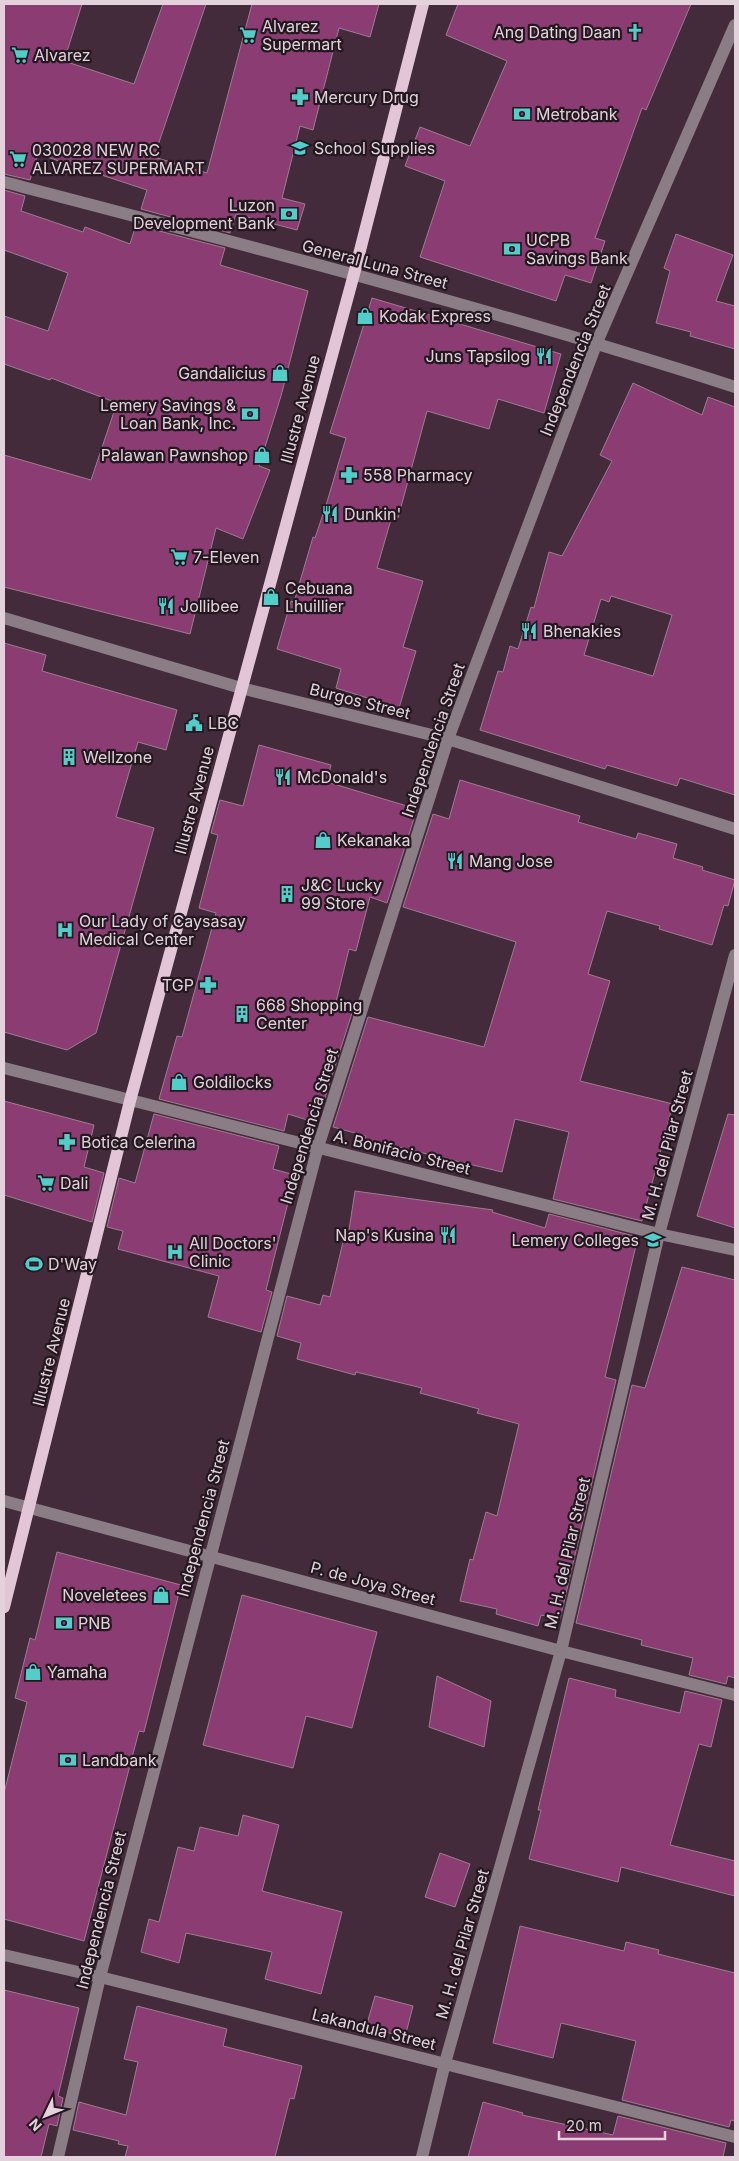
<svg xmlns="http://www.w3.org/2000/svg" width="739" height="2161" font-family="Inter,sans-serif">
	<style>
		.building { fill: #8b3d73; stroke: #9c7d90; fill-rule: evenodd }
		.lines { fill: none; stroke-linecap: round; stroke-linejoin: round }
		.minor { stroke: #8b7d86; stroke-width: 12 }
		.major { stroke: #e2c6d7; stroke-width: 12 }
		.labels { text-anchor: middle; stroke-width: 4.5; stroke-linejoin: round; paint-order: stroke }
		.poi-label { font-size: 16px; fill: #e3d2dc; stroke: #23181f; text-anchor: start }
		.street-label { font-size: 16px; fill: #e3d2dc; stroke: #23181f }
	</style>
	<rect width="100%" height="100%" fill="#442b3b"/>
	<g class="building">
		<polygon points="4,4 82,4 64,61 134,84 163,4 206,4 154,157 207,173 252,4 379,4 370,37 339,28 313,130 300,126 282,198 305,204 297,230 236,214 230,233 141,209 147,190 38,154 30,180 4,174"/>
		<polygon points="458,4 691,4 646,110 642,108 595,238 605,241 591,283 565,275 556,301 420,257 445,181 405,166 420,127 470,146 507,61 446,35"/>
		<polygon points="4,190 25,196 21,211 83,232 85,227 130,244 136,225 225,248 220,265 308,291 281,396 259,466 270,470 243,539 216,528 190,634 4,587 4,455 91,480 117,403 51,378 50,380 4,364 4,316 48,331 68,273 4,250"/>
		<polygon points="676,234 733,255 716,301 735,306 735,349 690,336 691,332 656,323 670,271 664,268"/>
		<polygon points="372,298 561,354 544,413 498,399 489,429 427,411 398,518 392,516 377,568 423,581 403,647 416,651 399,708 336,688 341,669 277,649 291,601 294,602 313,537 315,538 327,502 346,438 330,433"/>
		<path d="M633,383l69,32 6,-18 27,10v388l-55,-17 -3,8 -70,-21 -2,4 -125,-39 18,-59 5,1 7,-26 8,3 13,-42 3,1 15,-56 13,4 50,-95 -12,-6zM611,596l61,19 -19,61 -69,-21 17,-56 8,3z"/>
		<polygon points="4,643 46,655 42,671 177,710 166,750 138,742 116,817 154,828 96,1033 67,1050 4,1032"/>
		<polygon points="259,745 331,765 327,782 417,809 387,903 370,897 356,951 349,949 335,1006 351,1011 352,1013 317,1123 288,1114 284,1131 159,1099 177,1036 182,1037 216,913 199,908 218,835 211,833 220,800 243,806"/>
		<polygon points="460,780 580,816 578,822 636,839 638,833 677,844 673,858 703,867 702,870 735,880 728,906 724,905 712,945 659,929 660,926 607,911 588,974 610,981 580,1081 673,1104 642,1221 553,1199 569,1132 515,1119 502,1172 365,1139 366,1136 333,1127 368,1017 484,1047 516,942 403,907 433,814 449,819"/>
		<polygon points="4,1101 94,1125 84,1167 104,1173 92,1222 4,1195"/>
		<polygon points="154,1114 279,1146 273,1169 295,1175 266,1290 272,1292 261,1332 208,1317 219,1276 118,1249 123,1231 107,1227 119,1178 135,1183"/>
		<polygon points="728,1114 735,1115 735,1228 697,1216"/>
		<polygon points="355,1191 493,1210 492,1212 545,1228 549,1214 638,1237 605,1377 616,1380 560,1619 541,1615 538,1626 496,1614 497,1609 460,1601 470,1559 473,1560 486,1512 497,1516 519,1424 477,1413 479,1409 420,1393 422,1388 356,1372 355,1375 297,1359 301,1343 277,1336 287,1296 320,1305 323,1295 330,1297 343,1242 347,1243"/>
		<polygon points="682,1267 735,1280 735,1678 728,1676 726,1684 689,1675 693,1658 641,1645 642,1640 576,1623 632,1385 645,1388"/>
		<polygon points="57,1552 181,1585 144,1732 139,1731 84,1941 4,1919 4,1793 27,1702 15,1698 30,1638 35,1640"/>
		<polygon points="242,1595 377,1632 352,1728 306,1716 293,1768 203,1745"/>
		<polygon points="437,1676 491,1701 484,1747 429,1727"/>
		<polygon points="569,1678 616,1690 615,1697 680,1713 685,1691 722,1700 711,1747 699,1744 670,1845 735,1861 735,1896 621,1867 618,1882 529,1859 541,1810 538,1810"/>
		<polygon points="243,1815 279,1825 262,1891 342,1912 321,1994 265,1979 272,1952 186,1933 179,1963 141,1952 149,1919 159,1922 178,1847 194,1851 200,1827 238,1836"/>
		<polygon points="440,1853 470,1864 455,1907 425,1897"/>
		<polygon points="520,1926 624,1951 626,1942 659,1950 658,1954 735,1973 735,2121 731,2120 729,2127 622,2100 636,2041 561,2023 553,2058 493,2043"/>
		<polygon points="4,1990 79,2008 58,2096 63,2098 57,2126 49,2124 41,2157 4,2157"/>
		<polygon points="375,1996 413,2006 405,2037 366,2027"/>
		<polygon points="137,2006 227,2029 223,2046 302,2066 294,2099 290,2098 275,2157 125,2157 128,2146 118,2144 119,2141 73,2130 79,2102 126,2115 138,2062 124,2059"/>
		<polygon points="483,2102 523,2113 522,2115 613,2135 618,2116 726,2143 723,2157 468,2157"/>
	</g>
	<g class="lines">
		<g class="minor">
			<path d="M4,182c245,64 490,127 731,205"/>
			<polyline points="4,618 241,688 448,739 735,829"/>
			<polyline points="4,1068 659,1234 735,1250"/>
			<polyline points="4,1501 561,1651 735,1695"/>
			<polyline points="4,1955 100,1977 735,2137"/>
			<polyline points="58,2157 100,1977 318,1147 448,739 597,342 735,25"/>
			<polyline points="422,2157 445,2063 561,1651 659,1234 735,955"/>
		</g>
		<polyline class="major" points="4,1607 130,1101 354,274 423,4"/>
	</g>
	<defs>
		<g id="church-bare" transform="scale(1.35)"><path d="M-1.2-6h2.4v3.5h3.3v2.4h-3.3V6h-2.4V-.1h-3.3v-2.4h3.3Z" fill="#53cdc9" stroke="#23181f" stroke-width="2.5" paint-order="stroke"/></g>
		<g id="supermarket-bare" transform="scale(1.35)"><path d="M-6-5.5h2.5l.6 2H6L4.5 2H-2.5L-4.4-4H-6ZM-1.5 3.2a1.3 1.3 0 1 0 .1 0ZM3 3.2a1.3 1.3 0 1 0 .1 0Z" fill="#53cdc9" stroke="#23181f" stroke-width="2.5" paint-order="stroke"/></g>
		<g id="pharmacy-bare" transform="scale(1.35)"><path d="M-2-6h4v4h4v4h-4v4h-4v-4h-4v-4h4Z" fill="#53cdc9" stroke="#23181f" stroke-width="2.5" paint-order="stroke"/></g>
		<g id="bank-bare" transform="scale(1.35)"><path d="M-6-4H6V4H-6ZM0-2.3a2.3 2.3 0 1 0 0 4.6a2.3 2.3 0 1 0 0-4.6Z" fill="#53cdc9" stroke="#23181f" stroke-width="2.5" paint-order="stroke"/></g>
		<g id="school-bare" transform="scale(1.35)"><path d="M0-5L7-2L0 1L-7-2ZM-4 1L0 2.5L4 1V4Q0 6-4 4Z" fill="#53cdc9" stroke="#23181f" stroke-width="2.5" paint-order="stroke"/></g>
		<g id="shop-bare" transform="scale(1.35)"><path d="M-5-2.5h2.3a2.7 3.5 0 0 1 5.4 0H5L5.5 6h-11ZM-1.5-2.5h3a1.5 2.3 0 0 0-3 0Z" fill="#53cdc9" stroke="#23181f" stroke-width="2.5" paint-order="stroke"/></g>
		<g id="restaurant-bare" transform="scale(1.35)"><path d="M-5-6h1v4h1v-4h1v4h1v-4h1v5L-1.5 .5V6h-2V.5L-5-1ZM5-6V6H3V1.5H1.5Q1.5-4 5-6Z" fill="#53cdc9" stroke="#23181f" stroke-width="2.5" paint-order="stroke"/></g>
		<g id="civic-bare" transform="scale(1.35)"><path d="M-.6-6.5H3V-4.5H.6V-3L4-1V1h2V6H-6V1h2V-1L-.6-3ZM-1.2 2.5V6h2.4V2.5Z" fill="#53cdc9" stroke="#23181f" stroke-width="2.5" paint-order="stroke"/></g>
		<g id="building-bare" transform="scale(1.35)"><path d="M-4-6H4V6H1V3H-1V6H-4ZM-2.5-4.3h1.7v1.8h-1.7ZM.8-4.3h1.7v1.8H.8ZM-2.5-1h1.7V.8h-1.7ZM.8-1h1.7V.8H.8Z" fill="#53cdc9" stroke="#23181f" stroke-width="2.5" paint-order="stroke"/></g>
		<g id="hospital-bare" transform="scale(1.35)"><path d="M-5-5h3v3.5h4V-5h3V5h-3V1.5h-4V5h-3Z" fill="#53cdc9" stroke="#23181f" stroke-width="2.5" paint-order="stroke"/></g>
		<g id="university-bare" transform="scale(1.35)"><path d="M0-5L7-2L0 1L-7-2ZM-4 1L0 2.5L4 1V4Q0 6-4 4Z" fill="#53cdc9" stroke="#23181f" stroke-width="2.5" paint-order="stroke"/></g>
		<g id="stadium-bare" transform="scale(1.35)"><path d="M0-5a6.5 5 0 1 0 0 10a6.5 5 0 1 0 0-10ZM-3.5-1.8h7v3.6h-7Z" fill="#53cdc9" stroke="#23181f" stroke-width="2.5" paint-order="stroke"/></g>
	</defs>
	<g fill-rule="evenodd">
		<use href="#church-bare" x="635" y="32"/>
		<use href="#supermarket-bare" x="248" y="35"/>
		<use href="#supermarket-bare" x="20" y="55"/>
		<use href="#pharmacy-bare" x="300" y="97"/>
		<use href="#bank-bare" x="522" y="114"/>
		<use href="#school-bare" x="300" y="148"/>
		<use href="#supermarket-bare" x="18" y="159"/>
		<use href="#bank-bare" x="289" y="214"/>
		<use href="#bank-bare" x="512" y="249"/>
		<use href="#shop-bare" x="365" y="316"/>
		<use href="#restaurant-bare" x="544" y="356"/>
		<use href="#shop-bare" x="280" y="373"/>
		<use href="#bank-bare" x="250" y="414"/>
		<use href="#shop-bare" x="262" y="455"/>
		<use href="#pharmacy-bare" x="349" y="475"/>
		<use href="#restaurant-bare" x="330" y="514"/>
		<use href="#supermarket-bare" x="179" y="557"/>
		<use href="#shop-bare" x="271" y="597"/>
		<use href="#restaurant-bare" x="166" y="606"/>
		<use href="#restaurant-bare" x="529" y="631"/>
		<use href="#civic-bare" x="194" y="723"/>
		<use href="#building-bare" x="69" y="757"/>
		<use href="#restaurant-bare" x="283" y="777"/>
		<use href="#shop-bare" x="323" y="840"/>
		<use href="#restaurant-bare" x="455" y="861"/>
		<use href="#building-bare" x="287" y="894"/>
		<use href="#hospital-bare" x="65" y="930"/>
		<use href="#pharmacy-bare" x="208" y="985"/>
		<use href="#building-bare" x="242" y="1014"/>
		<use href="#shop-bare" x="179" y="1082"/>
		<use href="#pharmacy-bare" x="67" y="1142"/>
		<use href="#supermarket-bare" x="46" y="1183"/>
		<use href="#restaurant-bare" x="448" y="1235"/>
		<use href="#university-bare" x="653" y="1240"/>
		<use href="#hospital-bare" x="175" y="1252"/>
		<use href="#stadium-bare" x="34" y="1264"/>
		<use href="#shop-bare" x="161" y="1595"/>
		<use href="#bank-bare" x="64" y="1623"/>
		<use href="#shop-bare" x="33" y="1672"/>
		<use href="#bank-bare" x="68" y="1760"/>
	</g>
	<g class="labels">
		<g class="poi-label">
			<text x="262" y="32">Alvarez<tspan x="262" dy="18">Supermart</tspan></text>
			<text x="621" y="38" text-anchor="end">Ang Dating Daan</text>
			<text x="34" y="61">Alvarez</text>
			<text x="314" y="103">Mercury Drug</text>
			<text x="536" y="120">Metrobank</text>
			<text x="314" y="154">School Supplies</text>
			<text x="32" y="156">030028 NEW RC<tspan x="32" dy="18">ALVAREZ SUPERMART</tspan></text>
			<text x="275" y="211" text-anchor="end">Luzon<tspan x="275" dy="18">Development Bank</tspan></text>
			<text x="526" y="246">UCPB<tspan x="526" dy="18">Savings Bank</tspan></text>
			<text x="379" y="322">Kodak Express</text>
			<text x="530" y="362" text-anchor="end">Juns Tapsilog</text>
			<text x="266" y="379" text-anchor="end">Gandalicius</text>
			<text x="236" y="411" text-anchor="end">Lemery Savings &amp;<tspan x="236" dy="18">Loan Bank, Inc.</tspan></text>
			<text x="248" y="461" text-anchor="end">Palawan Pawnshop</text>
			<text x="363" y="481">558 Pharmacy</text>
			<text x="344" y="520">Dunkin'</text>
			<text x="193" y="563">7-Eleven</text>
			<text x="285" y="594">Cebuana<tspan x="285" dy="18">Lhuillier</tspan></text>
			<text x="180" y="612">Jollibee</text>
			<text x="543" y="637">Bhenakies</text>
			<text x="208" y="729">LBC</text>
			<text x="83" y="763">Wellzone</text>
			<text x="297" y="783">McDonald's</text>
			<text x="337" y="846">Kekanaka</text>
			<text x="469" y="867">Mang Jose</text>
			<text x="301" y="891">J&amp;C Lucky<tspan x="301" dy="18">99 Store</tspan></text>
			<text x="79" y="927">Our Lady of Caysasay<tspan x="79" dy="18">Medical Center</tspan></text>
			<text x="194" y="991" text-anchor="end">TGP</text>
			<text x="256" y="1011">668 Shopping<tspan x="256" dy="18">Center</tspan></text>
			<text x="193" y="1088">Goldilocks</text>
			<text x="81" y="1148">Botica Celerina</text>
			<text x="60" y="1189">Dali</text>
			<text x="434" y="1241" text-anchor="end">Nap's Kusina</text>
			<text x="639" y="1246" text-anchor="end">Lemery Colleges</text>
			<text x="189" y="1249">All Doctors'<tspan x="189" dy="18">Clinic</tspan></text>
			<text x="48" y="1270">D'Way</text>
			<text x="147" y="1601" text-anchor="end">Noveletees</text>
			<text x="78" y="1629">PNB</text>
			<text x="47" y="1678">Yamaha</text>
			<text x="82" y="1766">Landbank</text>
		</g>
		<g class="street-label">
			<text transform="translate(375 264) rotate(15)" y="6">General Luna Street</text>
			<text transform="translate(575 360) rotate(-68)" y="6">Independencia Street</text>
			<text transform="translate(300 409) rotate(-75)" y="6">Illustre Avenue</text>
			<text transform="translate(360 701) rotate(14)" y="6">Burgos Street</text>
			<text transform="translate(433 740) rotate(-71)" y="6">Independencia Street</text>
			<text transform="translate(194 800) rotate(-75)" y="6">Illustre Avenue</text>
			<text transform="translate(309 1126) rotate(-73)" y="6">Independencia Street</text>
			<text transform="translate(667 1145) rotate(-75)" y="6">M. H. del Pilar Street</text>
			<text transform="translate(402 1152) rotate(14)" y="6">A. Bonifacio Street</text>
			<text transform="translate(51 1352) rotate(-76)" y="6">Illustre Avenue</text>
			<text transform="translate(203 1518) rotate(-75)" y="6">Independencia Street</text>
			<text transform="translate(567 1553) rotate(-77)" y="6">M. H. del Pilar Street</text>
			<text transform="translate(373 1583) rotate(15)" y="6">P. de Joya Street</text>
			<text transform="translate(101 1910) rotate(-76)" y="6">Independencia Street</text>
			<text transform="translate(462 1944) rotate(-74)" y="6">M. H. del Pilar Street</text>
			<text transform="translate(374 2029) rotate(14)" y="6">Lakandula Street</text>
		</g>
	</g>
	<rect width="739" height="2161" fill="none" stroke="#e3d2dc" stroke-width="10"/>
	<g transform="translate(45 2116) rotate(227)" stroke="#23181f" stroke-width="4" paint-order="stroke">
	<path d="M0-4L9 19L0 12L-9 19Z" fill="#e3d2dc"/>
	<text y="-8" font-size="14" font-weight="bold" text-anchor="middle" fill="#e3d2dc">N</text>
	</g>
	<path d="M559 2131v8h106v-8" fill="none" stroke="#e3d2dc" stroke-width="2.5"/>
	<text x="566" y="2131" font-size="15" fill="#e3d2dc" stroke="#23181f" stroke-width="4" paint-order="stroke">20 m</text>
</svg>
